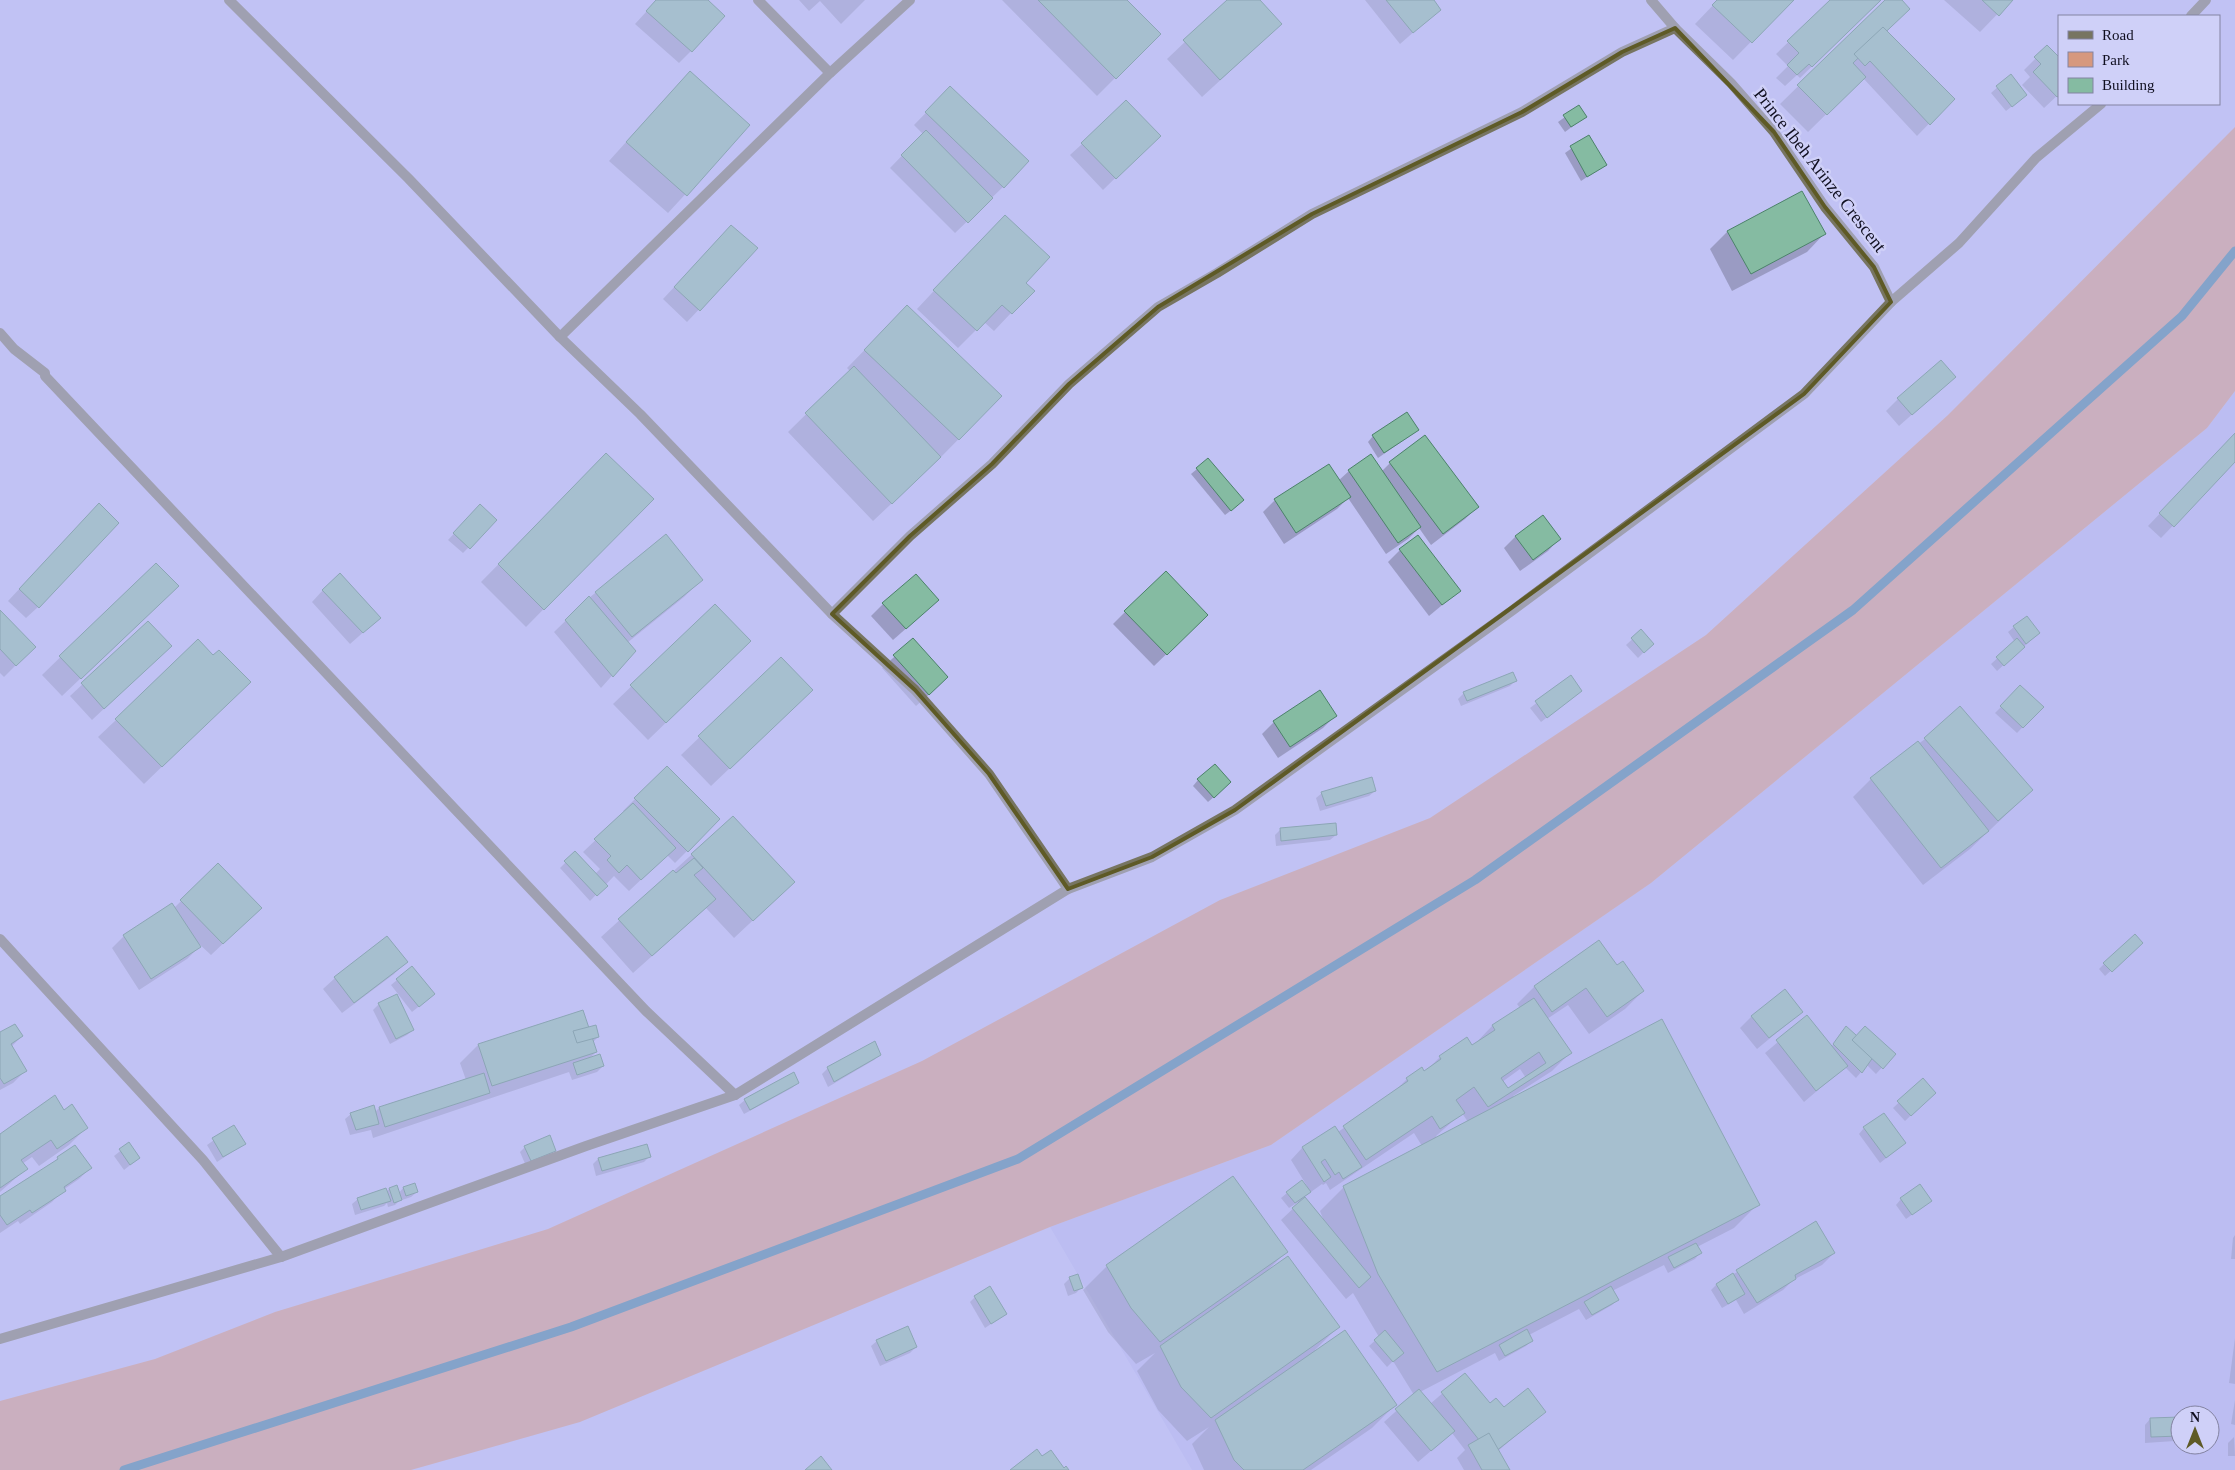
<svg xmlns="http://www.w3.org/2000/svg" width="2235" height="1470" font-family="'Times New Roman',serif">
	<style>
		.built { fill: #b6b7ef; fill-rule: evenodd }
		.green { fill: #d6987e }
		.shadow { fill: #0003; fill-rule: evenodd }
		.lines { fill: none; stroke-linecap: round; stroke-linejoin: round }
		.stream { stroke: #3a7c97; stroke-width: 9 }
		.building { fill: #85bba2; stroke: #4c826a; fill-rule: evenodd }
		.street { stroke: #777561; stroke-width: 10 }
		.marked { fill: none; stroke: #5e5a26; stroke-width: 4; stroke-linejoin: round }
		.labels { text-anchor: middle; stroke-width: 5; stroke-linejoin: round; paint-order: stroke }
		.street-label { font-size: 18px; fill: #100f20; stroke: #cfd0f8 }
	</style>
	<rect width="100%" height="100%" fill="#c1c2f4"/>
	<path class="built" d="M2235,391v1079h-1043l-142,-243 221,-82 380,-262 556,-455zM2180,1415h30v30h-30z"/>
	<polygon class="green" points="2235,127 2235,391 2207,428 1651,883 1271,1145 1050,1227 580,1422 411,1470 0,1470 0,1401 155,1359 275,1312 548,1229 922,1061 1220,900 1430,818 1706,635 1948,415"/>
	<g class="shadow">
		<polygon points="657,0 706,0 691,51 679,63 635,24"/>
		<polygon points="799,0 865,0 841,24 820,1 809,11"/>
		<polygon points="1002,0 1125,0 1159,34 1097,96"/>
		<polygon points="1229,0 1259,0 1263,41 1202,97 1167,59"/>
		<polygon points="1365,0 1432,0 1440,9 1400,44"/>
		<polygon points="1718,0 1792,0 1733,60 1695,24"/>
		<polygon points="1832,0 1880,0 1800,78 1797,75 1785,86 1776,78 1788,66 1776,54"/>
		<polygon points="1886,0 1900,0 1886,31 1953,99 1917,136 1863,78 1808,132 1780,104"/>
		<polygon points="1944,0 2011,0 1980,32"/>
		<polygon points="2047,47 2059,94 2044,108 2022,85 2030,77 2024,70"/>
		<polygon points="2010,76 2020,100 2006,111 1991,93"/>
		<polygon points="950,88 1003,187 955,233 890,168 923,134 914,125"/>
		<polygon points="672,91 749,125 668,213 609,161"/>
		<polygon points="1579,107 1585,117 1565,132 1558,122"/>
		<polygon points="1589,136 1605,165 1581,181 1565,153"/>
		<polygon points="1082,144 1147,147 1103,190 1070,155"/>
		<polygon points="1727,232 1824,234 1807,252 1732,291 1710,249"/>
		<polygon points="987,234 1011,313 994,331 984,322 958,348 917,309"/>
		<polygon points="720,238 756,249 687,322 663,299"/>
		<polygon points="889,325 1001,396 941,457 873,521 788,432 850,371 847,368"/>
		<polygon points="1942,388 1899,426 1886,411 1898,399"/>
		<polygon points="1418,430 1378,458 1368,442 1373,436"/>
		<polygon points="2235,435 2235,461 2161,538 2148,526"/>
		<polygon points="606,455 652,499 526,627 481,582"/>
		<polygon points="1390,463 1477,507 1465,519 1431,545 1419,528 1408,539 1386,554 1348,498 1337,509 1284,544 1263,512 1275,500 1338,481 1349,471 1381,472"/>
		<polygon points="1197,469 1237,506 1225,515 1191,474"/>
		<polygon points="480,506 495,520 463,553 448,540"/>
		<polygon points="87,517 38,607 26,618 8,601"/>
		<polygon points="1543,517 1559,539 1548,551 1520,571 1504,548 1515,537"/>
		<polygon points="665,536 701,580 684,597 627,643 634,651 601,688 554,632 589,598"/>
		<polygon points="1400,550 1459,591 1429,616 1388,562"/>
		<polygon points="156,564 159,604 62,696 42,675"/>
		<polygon points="323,590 367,629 350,644 312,602"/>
		<polygon points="883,604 926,611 893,640 871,616"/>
		<polygon points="715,606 732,659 648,740 613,704"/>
		<polygon points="0,612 34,647 4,677 0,673"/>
		<polygon points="1125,612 1207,615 1154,666 1113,624"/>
		<polygon points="148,623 158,658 92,720 70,696"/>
		<polygon points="2014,627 2039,633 1997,671 1991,664 2015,642 2008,632"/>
		<polygon points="1641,631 1647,649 1638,658 1626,645"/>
		<polygon points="913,640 935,689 916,706 882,668"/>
		<polygon points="781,659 793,708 711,786 681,755"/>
		<polygon points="1570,677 1581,691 1541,722 1530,708"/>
		<polygon points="1515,681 1510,686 1461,706 1458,699 1464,693"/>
		<polygon points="2021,687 2042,707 2017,733 1995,713"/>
		<polygon points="231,700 144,784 98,737 116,720"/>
		<polygon points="1335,716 1323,728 1278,758 1262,734 1274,722"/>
		<polygon points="1925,739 2032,790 1970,849 1923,885 1853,797 1871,779"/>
		<polygon points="667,767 719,819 675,863 667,855 629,891 614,876 590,901 560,868 575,853 595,874 600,869 583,852 625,812 623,811"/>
		<polygon points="1198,780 1224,788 1208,802 1193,786"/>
		<polygon points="1375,791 1369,796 1320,811 1316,798 1322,793"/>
		<polygon points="733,817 794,882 734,938 706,908 633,973 601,937"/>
		<polygon points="1280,830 1336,835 1330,840 1276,846 1275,835"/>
		<polygon points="218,865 248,920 211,955 196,941 199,947 187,959 139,990 112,948 124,936 174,908"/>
		<polygon points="2136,948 2105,976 2099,969 2104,964"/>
		<polygon points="406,962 394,974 342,1013 323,989 335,978"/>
		<path d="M1617,967l26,24 -18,18 -36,25 -21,-29 -21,14 23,34 -18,18 -39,25 1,2 244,106 -24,24 -37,19 3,6 -5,6 -27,14 -4,-8 -52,26 5,9 -5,5 -26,15 -7,-11 -50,26 3,5 -6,6 -27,15 -4,-8 -75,39 10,12 35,-30 25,31 13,4 41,2 -46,40 11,19h-45l-7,-12 8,-8 -13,-17 -34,29 -34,-40 30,-27 -21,-34 -6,6 -18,-21 10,-9 -26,-44 -7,6 -65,-79 18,-17 -1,-1 -9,6 -8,-10 6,-5 20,-7 -16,-26 11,-12 33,-20 3,4 53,-37 16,-16 17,-6 16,-16 27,-18 5,8 20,-21 28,-18 -3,-4 17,-17zM1520,1069l6,9 -18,12 -6,-8zM1462,1113l6,9 -31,16 -1,-2zM1414,1133l8,13 -78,41 -24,24 4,10 -20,-24 18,-13 1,1 3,-2 4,7z"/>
		<polygon points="397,980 428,999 412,1012 391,985"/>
		<polygon points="379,1004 413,1030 407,1035 390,1044 373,1010"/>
		<polygon points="582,1011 588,1028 598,1037 593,1042 596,1052 588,1060 603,1066 597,1072 572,1080 569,1072 373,1138 371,1130 350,1135 345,1119 351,1114 374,1113 379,1108 466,1080 460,1063 478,1045"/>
		<polygon points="1802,1012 1757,1049 1740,1028 1752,1016"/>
		<polygon points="1807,1017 1831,1047 1846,1028 1856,1037 1894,1054 1876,1074 1867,1065 1856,1078 1845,1067 1804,1102 1765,1053"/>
		<polygon points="0,1034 22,1036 11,1047 25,1071 13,1083 0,1090"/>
		<polygon points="880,1055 874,1060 828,1087 822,1074 828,1068"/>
		<polygon points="1923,1080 1934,1093 1905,1121 1893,1108"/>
		<polygon points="798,1083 792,1088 744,1114 739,1105 745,1100"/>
		<polygon points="64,1112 86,1128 69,1145 39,1166 32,1157 22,1164 26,1169 0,1192 0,1135"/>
		<polygon points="234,1126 244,1144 217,1162 207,1145"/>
		<polygon points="1864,1128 1905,1143 1880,1163 1859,1134"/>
		<polygon points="129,1144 139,1158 124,1170 114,1156"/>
		<polygon points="525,1147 555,1150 549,1156 526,1166 520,1152"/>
		<polygon points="649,1157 644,1162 596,1176 593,1164 598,1159"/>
		<polygon points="58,1158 90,1168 79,1179 63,1190 52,1202 20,1224 18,1221 0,1233 0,1198 52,1164"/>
		<polygon points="403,1188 417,1192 411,1197 399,1201 395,1205 388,1207 387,1203 384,1206 355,1215 352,1204 358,1199 386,1192 389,1189 399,1193"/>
		<polygon points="1901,1199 1924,1206 1906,1219 1896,1205"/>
		<polygon points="1816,1223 1834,1253 1822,1265 1793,1280 1783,1290 1744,1314 1736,1300 1722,1308 1711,1290 1716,1285"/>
		<polygon points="2235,1235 2235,1259 2231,1259 2233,1238"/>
		<polygon points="1286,1252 1268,1270 1338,1327 1315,1350 1395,1405 1372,1428 1311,1470 1204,1470 1192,1444 1209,1427 1187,1441 1158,1410 1137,1371 1155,1353 1136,1364 1108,1332 1083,1290 1107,1266"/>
		<polygon points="1070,1278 1081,1288 1076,1293 1068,1296 1064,1284"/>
		<polygon points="975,1297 1006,1314 985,1328 970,1302"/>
		<polygon points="2235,1338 2235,1384 2229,1383"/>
		<polygon points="877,1341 916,1347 910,1353 880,1366 871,1346"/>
		<polygon points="2235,1400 2235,1425 2231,1424"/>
		<polygon points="2150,1419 2180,1436 2175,1441 2145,1443 2145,1425"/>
		<polygon points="2234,1437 2235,1456 2228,1456 2228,1443"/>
	</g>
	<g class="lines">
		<polyline class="stream" points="124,1470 571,1327 1018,1159 1475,880 1853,610 2182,316 2235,251"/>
	</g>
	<g class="building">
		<polygon points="656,0 708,0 725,16 692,52 646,11"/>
		<polygon points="1038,0 1127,0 1161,34 1116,79"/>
		<polygon points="1227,0 1260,0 1282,24 1220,80 1183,40"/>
		<polygon points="1386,0 1434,0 1441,10 1413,33"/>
		<polygon points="1717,0 1794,0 1752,43 1712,5"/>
		<polygon points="1830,0 1881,0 1812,67 1809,64 1797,75 1787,65 1799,53 1787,41"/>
		<polygon points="1885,0 1902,0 1910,9 1853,63 1866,77 1827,115 1797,85"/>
		<polygon points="1982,0 2013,0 1999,16"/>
		<polygon points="1883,27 1955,99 1930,125 1870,61 1865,66 1854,54"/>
		<polygon points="2047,45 2059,57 2059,96 2057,97 2033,72 2041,64 2034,57"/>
		<polygon points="690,71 750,125 687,196 626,142"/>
		<polygon points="2011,74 2027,95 2012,107 1996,86"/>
		<polygon points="950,86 1029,161 1004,188 925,112"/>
		<polygon points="1126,100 1161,136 1116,179 1081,143"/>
		<polygon points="1579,105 1587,117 1571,127 1563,115"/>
		<polygon points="926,130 993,198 968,223 901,155"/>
		<polygon points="1589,135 1607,165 1587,177 1570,146"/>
		<polygon points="1802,191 1826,234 1751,274 1727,231"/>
		<polygon points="1005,215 1050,257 1026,283 1035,291 1012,314 1002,305 977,331 933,290"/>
		<polygon points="731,225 758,248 700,311 674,287"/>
		<polygon points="907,305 1002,396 959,440 864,350"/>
		<polygon points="1941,360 1956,377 1912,415 1897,398"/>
		<polygon points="854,366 941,457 892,504 805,413"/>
		<polygon points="1407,412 1419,430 1384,453 1372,435"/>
		<polygon points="2235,433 2235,462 2174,527 2159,513"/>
		<polygon points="1425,435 1479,507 1443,534 1389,462"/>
		<polygon points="606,453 654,499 544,610 498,564"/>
		<polygon points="1371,454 1421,527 1398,543 1348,470"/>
		<polygon points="1208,458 1244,500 1231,511 1196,468"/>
		<polygon points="1329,464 1351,497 1296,533 1274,499"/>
		<polygon points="99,503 119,523 39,608 19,589"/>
		<polygon points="480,504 497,520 470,549 453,533"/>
		<polygon points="1543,515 1561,539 1533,560 1515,536"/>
		<polygon points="666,534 703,580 632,637 595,592"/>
		<polygon points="1418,535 1461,591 1442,605 1399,549"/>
		<polygon points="156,563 179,586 81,679 59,656"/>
		<polygon points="1166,571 1208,615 1167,655 1124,611"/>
		<polygon points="340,573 381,618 363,633 322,590"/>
		<polygon points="916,574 939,600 906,629 882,603"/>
		<polygon points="589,596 636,651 613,677 565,620"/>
		<polygon points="715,604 751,641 666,723 630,685"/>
		<polygon points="0,610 36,647 16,666 0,649"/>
		<polygon points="2027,616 2040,633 2026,644 2013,626"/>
		<polygon points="148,621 172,646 104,709 81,683"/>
		<polygon points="1641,629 1654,644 1644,653 1631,638"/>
		<polygon points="913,638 948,677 929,695 893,655"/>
		<polygon points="2017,638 2025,647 2004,666 1996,657"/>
		<polygon points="198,639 213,655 219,650 251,682 162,767 115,719"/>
		<polygon points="781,657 813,690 730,769 698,736"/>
		<polygon points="1513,672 1517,681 1467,701 1463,692"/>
		<polygon points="1571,675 1582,691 1547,718 1535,701"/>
		<polygon points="2020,685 2044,707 2023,728 2000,706"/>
		<polygon points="1320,690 1337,716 1290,747 1273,721"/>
		<polygon points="1960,706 2033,790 1998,821 1924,738"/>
		<polygon points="1918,741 1989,831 1941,868 1870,778"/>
		<polygon points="1215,764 1231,782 1214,798 1197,779"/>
		<polygon points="667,766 720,819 688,852 634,798"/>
		<polygon points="1372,777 1376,791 1326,806 1321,792"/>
		<polygon points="633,803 676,848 641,880 627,865 619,873 607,860 611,856 594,839"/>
		<polygon points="733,816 795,882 753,921 691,854"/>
		<polygon points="1336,823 1337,835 1281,841 1280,828"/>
		<polygon points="575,851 608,886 597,896 564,861"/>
		<polygon points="694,858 703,868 694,875 716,899 652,956 618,919 673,870 676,873"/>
		<polygon points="218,863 262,908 223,944 180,900"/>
		<polygon points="172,903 201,947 151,979 123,935"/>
		<polygon points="2135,934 2143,943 2112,972 2103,963"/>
		<polygon points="387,936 408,962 354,1003 334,977"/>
		<polygon points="1599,940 1617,965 1623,961 1644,991 1607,1017 1586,988 1552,1012 1534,986"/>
		<polygon points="412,966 435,994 419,1007 396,979"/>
		<polygon points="1785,989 1803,1012 1769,1038 1751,1016"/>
		<polygon points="397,994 414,1030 396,1039 378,1003"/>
		<path d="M1534,998l38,55 -84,54 -14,-20 -18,13 9,13 -25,16 -8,-13 -66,44 -23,-34 65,-45 -2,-3 16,-11 2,4 17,-12 -2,-3 28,-19 5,8 23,-15 -3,-5zM1539,1052l7,11 -38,25 -7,-10z"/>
		<polygon points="583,1010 597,1052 492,1086 478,1044"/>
		<polygon points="1807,1015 1848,1066 1816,1091 1776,1040"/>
		<polygon points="1662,1019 1760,1205 1437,1372 1378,1274 1343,1186"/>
		<polygon points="15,1024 23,1036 11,1044 27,1071 4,1084 0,1078 0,1032"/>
		<polygon points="596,1025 599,1037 577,1043 573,1031"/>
		<polygon points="1846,1026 1876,1053 1862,1073 1833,1044"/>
		<polygon points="1865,1026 1896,1054 1883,1069 1852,1040"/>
		<polygon points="875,1041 881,1055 834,1082 827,1067"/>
		<polygon points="600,1054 604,1066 577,1075 573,1063"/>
		<polygon points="794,1072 799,1083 750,1110 744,1099"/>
		<polygon points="484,1073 490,1093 385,1127 379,1107"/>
		<polygon points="1923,1078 1936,1093 1911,1116 1897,1101"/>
		<polygon points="55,1095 64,1110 72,1104 88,1128 57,1149 51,1140 21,1160 28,1169 0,1188 0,1134"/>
		<polygon points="374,1105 379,1124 356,1130 350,1113"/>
		<polygon points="1884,1113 1906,1143 1886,1158 1863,1127"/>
		<polygon points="234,1125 246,1144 223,1157 212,1138"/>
		<polygon points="1335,1126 1362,1167 1343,1179 1339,1172 1335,1175 1325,1159 1321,1162 1331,1177 1324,1182 1302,1147"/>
		<polygon points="550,1135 556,1151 531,1161 524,1146"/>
		<polygon points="129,1142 140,1158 130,1165 119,1149"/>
		<polygon points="647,1144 651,1157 602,1171 598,1158"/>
		<polygon points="75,1145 92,1168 64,1187 66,1191 32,1213 30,1210 7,1225 0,1215 0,1196 58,1159 57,1157"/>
		<polygon points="1233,1176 1288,1252 1160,1342 1131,1308 1106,1265"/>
		<polygon points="1302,1180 1311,1192 1295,1203 1286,1192"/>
		<polygon points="415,1183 418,1192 406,1196 403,1187"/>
		<polygon points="1920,1184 1932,1201 1912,1215 1900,1198"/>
		<polygon points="397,1185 402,1200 394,1203 389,1188"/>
		<polygon points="386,1188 391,1201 361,1210 357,1198"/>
		<polygon points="1305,1197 1371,1277 1359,1288 1292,1208"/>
		<polygon points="1816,1221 1835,1253 1795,1275 1796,1279 1757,1303 1736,1270"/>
		<polygon points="1696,1243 1702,1253 1674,1268 1668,1257"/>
		<polygon points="1288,1256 1340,1327 1211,1418 1181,1387 1160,1346"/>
		<polygon points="1733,1273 1745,1294 1728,1304 1716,1284"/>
		<polygon points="1078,1274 1083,1288 1074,1291 1069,1277"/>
		<polygon points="990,1286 1007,1314 991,1324 974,1296"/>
		<polygon points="1611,1286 1619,1300 1592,1315 1584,1302"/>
		<polygon points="908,1326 917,1347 886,1361 876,1340"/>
		<polygon points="1527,1329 1533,1341 1505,1356 1499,1345"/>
		<polygon points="1345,1330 1397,1405 1303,1470 1244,1470 1234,1460 1215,1420"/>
		<polygon points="1385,1330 1404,1353 1393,1362 1374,1340"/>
		<polygon points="1465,1373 1490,1403 1496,1398 1504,1407 1528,1388 1546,1412 1491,1455 1441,1392"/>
		<polygon points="1419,1389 1455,1431 1431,1451 1395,1409"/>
		<polygon points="2180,1417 2180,1436 2151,1437 2150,1418"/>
		<polygon points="1489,1433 1510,1470 1482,1470 1468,1445"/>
		<polygon points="1037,1449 1042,1456 1051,1450 1064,1468 1066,1466 1069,1470 1010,1470"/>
		<polygon points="821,1456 832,1470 805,1470"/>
	</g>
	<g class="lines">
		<g class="street">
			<polyline points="229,0 408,178 560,337 640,414 832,614 915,690 989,774 1068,889"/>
			<polyline points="758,0 830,73"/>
			<polyline points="1651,0 1675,28 1731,83 1774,132 1825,207 1874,267 1891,302"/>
			<polyline points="2191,16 2206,0"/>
			<polyline points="0,333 14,349 45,373 45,376 646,1011 735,1095"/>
			<polyline points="560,337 830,73 910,0"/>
			<polyline points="832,614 910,536 992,464 1069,384 1158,307 1217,273 1312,214 1522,112 1622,52 1675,28"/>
			<polyline points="0,939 203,1160 281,1257"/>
			<polyline points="0,1339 281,1257 586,1146 735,1095 1068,889 1152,857 1235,810 1513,610 1804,394 1891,302 1959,243 2036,158 2101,104"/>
		</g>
	</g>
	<path d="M0 0H2235V1470H0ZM1675,28l99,104 51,75 49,60 17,35 -87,92 -569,416 -83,47 -84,32 -79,-115 -74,-84 -83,-76 78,-78 82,-72 77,-80 89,-77 154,-93 210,-102 100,-60z" fill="#c1c2f4" fill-opacity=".55" fill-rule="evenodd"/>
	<path class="marked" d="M1675,28l99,104 51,75 49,60 17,35 -87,92 -569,416 -83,47 -84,32 -79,-115 -74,-84 -83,-76 78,-78 82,-72 77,-80 89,-77 154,-93 210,-102 100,-60z"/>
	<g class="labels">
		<g class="street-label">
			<text transform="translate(1820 170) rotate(52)" y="6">Prince Ibeh Arinze Crescent</text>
		</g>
	</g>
	<rect x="2058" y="15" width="162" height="90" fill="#cfd0f8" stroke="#8383a2"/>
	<rect x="2068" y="31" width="25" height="8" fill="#777561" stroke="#8383a2"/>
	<text x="2102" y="40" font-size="15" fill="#100f20">Road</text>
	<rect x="2068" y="52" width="25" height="15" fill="#d6987e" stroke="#8383a2"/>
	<text x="2102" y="65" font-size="15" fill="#100f20">Park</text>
	<rect x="2068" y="78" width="25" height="15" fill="#85bba2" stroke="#8383a2"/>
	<text x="2102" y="90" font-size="15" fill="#100f20">Building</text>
	<g transform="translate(2195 1430)"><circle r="24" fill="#cfd0f8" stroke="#8383a2"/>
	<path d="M0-4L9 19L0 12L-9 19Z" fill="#5e5a26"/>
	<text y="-8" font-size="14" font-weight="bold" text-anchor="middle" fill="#100f20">N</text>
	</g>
</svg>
